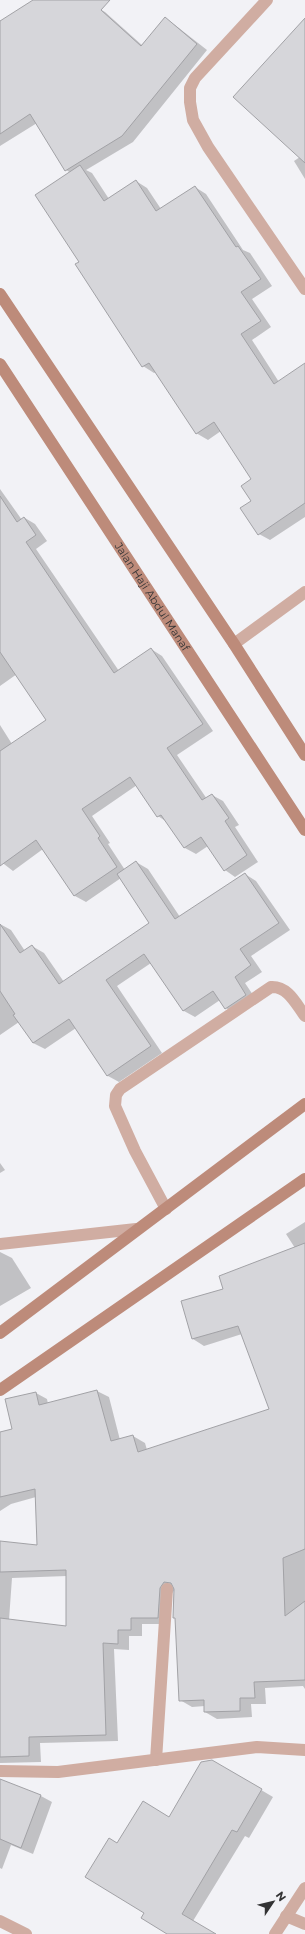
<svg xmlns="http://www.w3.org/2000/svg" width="305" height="1934" font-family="Montserrat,sans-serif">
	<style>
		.shadow { fill: #0003; fill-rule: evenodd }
		.building { fill: #d6d6da; stroke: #a2a2a6 }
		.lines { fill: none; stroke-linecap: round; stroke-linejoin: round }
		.street { stroke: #d0ada2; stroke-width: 12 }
		.secondary { stroke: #bd8b7a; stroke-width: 12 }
		.labels { text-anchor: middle; stroke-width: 4; stroke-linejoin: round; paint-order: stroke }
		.street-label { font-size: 11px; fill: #333334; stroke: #f2f2f6 }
	</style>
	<rect width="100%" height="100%" fill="#f2f2f6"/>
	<g class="shadow">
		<polygon points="35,0 55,0 94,6 105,12 143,46 165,19 175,25 207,50 133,142 86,170 92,173 109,199 136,181 147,188 161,209 195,187 206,194 243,250 250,253 272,286 252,299 271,327 252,340 279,382 305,364 305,517 270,540 259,534 252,501 253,479 221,431 208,440 196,433 156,372 154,373 143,366 80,262 71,173 66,170 37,123 0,146 0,22"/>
		<polygon points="305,24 305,179 294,161 300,157"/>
		<polygon points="0,489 22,520 25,518 35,524 47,541 36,549 119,671 151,649 162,656 213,731 177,755 207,799 212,795 223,801 239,825 235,827 258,862 235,877 225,870 208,846 196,854 185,848 167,822 158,816 137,785 92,816 110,843 108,844 125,870 136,862 148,869 180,917 245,874 256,881 290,930 251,956 262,972 245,983 257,1001 237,1015 226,1008 220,1000 195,1017 184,1011 151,963 117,986 162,1053 119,1082 108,1076 76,1028 45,1049 33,1043 19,1022 0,1035 0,924 11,930 25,951 32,946 44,953 64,982 151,923 121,878 86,902 75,896 43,849 13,871 0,861 0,725 12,744 47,720 17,674 0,686"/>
		<polygon points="0,1163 5,1170 0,1173"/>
		<path d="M305,1222v467l-2,-3 -38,2 1,16h-15l1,13 -35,2 -12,-7v-6l-13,1 -12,-7 -5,-111 -4,6 -2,29h-27v12h-13v14l-15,-1 4,92 -78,2 1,19 -41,1v-221l38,4 -2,-49 -25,7 -11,7v-78l13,-3 23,-37 11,6 1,5 49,-13 12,6 11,43 13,-4 12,7 2,7 124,-41 -29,-75 -38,12 -11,-7 -11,-37 43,-13 70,-41 -9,-14zM67,1576v51l-58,-7 3,-42z"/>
		<polygon points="0,1252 12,1258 31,1288 0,1306"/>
		<polygon points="212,1761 273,1797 249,1838 245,1836 193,1921 214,1934 169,1934 146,1913 118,1844 170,1818"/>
		<polygon points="0,1780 41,1796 52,1802 33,1854 11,1845 2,1869 0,1868"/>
	</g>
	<g class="building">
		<polygon points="33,0 110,0 101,10 141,46 165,17 197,44 122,136 65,171 30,114 0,134 0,21"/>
		<polygon points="305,18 305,163 233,97"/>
		<polygon points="80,165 104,201 136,180 156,211 195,186 236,247 238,246 261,279 241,292 261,321 241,334 274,384 305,363 305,503 258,535 240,508 251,501 241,486 251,479 214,422 196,434 149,363 142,367 75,264 79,262 35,195"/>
		<polygon points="0,496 17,522 24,517 36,535 26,542 114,673 151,648 203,724 167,748 202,800 212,794 229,818 225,821 247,855 224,871 201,837 184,848 161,815 157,817 130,777 82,809 100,836 98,838 117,867 74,896 36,840 0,866 0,751 46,720 0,652"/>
		<polygon points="136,861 175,919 245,873 279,923 240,949 251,965 235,977 246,995 225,1009 213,991 183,1011 144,954 106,980 151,1046 107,1076 69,1019 33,1043 13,1015 15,1014 0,991 0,924 20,953 32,945 59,984 149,923 117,874"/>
		<polygon points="305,1243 305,1549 283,1558 285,1616 305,1601 305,1680 254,1682 255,1698 240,1698 240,1711 204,1712 204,1700 179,1701 175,1618 173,1618 174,1589 171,1583 164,1582 160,1588 158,1618 131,1618 131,1630 118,1630 118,1644 103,1643 106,1735 29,1737 29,1756 0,1757 0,1618 66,1626 66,1570 0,1572 0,1541 37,1545 35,1489 0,1497 0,1432 12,1429 5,1399 36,1392 39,1405 97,1390 111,1441 133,1435 138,1452 269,1409 238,1326 192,1339 181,1301 223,1289 219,1276"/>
		<polygon points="212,1760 262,1789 237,1832 232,1830 182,1914 216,1934 167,1934 141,1918 144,1913 85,1877 109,1838 117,1843 143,1801 169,1817 201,1762"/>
		<polygon points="0,1779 41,1795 21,1848 0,1839"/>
	</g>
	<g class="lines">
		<g class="street">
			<polyline points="267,0 195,78 190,88 190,102 193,120 208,147 305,289"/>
			<polyline points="234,644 305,592"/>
			<path d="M166,1209l-31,-58 -20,-45 1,-11 4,-6 151,-102c17,-1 25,17 34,29"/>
			<polyline points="0,1244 136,1229"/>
			<polyline points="156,1760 167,1589"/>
			<polyline points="0,1771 58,1772 257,1747 305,1750"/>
			<polyline points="286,1916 305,1924"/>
			<polyline points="0,1921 26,1934"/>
			<polyline points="275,1934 305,1888"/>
		</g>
		<g class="secondary">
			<polyline points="0,294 234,644 305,755"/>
			<path id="s1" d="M0,364l305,466"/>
			<polyline points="0,1333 305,1104"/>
			<polyline points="0,1390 305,1179"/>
		</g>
	</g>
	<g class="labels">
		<g class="street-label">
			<text dy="4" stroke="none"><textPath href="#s1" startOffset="278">Jalan Haji Abdul Manaf</textPath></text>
		</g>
	</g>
	<g transform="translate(273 1902) rotate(55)" stroke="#f2f2f6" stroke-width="3" paint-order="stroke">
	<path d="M0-3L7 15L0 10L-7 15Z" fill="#333334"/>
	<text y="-6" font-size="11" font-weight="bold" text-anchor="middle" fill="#333334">N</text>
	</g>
</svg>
